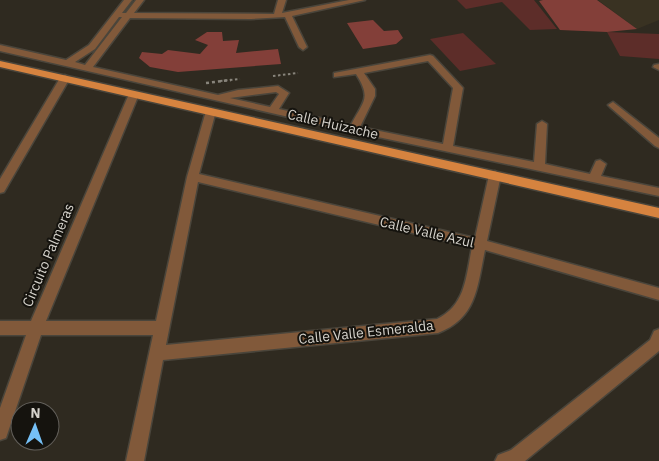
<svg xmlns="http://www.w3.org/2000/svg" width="659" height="461" font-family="'IBM Plex Sans',sans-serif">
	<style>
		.built { fill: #393222 }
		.green { fill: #5d2d29 }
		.forest { fill: #833f39 }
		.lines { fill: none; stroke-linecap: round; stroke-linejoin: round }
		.minor-casing { stroke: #4a453b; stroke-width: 3 }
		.major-casing { stroke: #4a453b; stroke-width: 3 }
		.path-far1 { stroke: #88847b; stroke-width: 2; stroke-dasharray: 2.5 2.5; stroke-linecap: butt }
		.path { stroke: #88847b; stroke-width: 2.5; stroke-dasharray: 3 3; stroke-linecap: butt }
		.minor { fill: #81593a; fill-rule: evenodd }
		.major { fill: #d6833f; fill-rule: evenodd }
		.labels { text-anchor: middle; stroke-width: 4; stroke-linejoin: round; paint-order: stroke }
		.street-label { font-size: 14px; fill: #d5d2cb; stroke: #15130e }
	</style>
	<rect width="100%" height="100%" fill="#2f2a20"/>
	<polygon class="built" points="598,0 659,0 659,20 637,29"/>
	<g class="green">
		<polygon points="457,0 534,0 557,29 530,30 502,2 466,9"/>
		<polygon points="607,32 659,34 659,59 620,56"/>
		<polygon points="463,33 496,64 460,71 430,39"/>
	</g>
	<g class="forest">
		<polygon points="543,0 597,0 637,29 607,32 560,30 539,1"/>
		<polygon points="373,20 384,31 398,30 403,38 396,44 363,49 347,23"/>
		<polygon points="207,32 222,32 223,41 239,40 236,53 278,49 281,64 178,72 150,67 139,58 142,52 162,54 168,50 200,54 208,45 195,40"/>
	</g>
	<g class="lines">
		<g class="minor-casing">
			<g id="minor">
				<path d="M124,0h8l-10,13h4l10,-13h8l-10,13 140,1 4,-14h8l-4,13 67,-13h16l-73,16 15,31 -4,3 -4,-3 -14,-30 -34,2 -121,-1 -37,49 125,28 20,-5 40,-4 11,7 -10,16 72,16c12,-24 21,-26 5,-51l-22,3v-4l96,-18 3,1 30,32 -10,58 81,16 3,-38 5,-3 5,3 -2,40 45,10 6,-13 4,-1 6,4 -5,12 58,12v8l-305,-64 -354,-81v-6l66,15 23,-15zM119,17h3l-37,48 -10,-3 20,-13zM428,61l25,27 -10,56 -83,-17 15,-31v-7l-11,-16zM276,92l3,2 -9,13 -40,-9z"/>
				<polygon points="659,64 659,70 653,67 654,65"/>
				<polygon points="65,75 70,78 4,192 0,193 0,179 60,78"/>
				<path d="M134,91l5,3 -93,227h110l31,-144 19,-66 5,-3 5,3 -17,63 276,64 14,-63 6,-4 6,4 -14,66 172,47v12l-174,-50c-8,37 -8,68 -47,83l-275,27 -19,101h-18l27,-126h-112l-33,97 -2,6 -6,2v-32l26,-73h-26v-14h31l98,-227zM198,182l274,65c-6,29 -6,58 -35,72l-271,26z"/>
				<polygon points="613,102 659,138 659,148 655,146 610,107 608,105"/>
				<polygon points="659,329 659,351 525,461 495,461 498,455 511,450 650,340 654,331"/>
			</g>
		</g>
		<g class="major-casing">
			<polygon id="major" points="0,61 659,208 659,218 0,67"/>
		</g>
		<g class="path-far1">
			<polyline points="273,76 298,73"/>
			<polyline points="220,81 240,79"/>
		</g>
		<polyline class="path" points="206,83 231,80"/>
		<use href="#minor" class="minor"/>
		<use href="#major" class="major"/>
	</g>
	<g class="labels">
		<g class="street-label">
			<text transform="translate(333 124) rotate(13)" y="5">Calle Huizache</text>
			<text transform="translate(427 232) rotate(13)" y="5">Calle Valle Azul</text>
			<text transform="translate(48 255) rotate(-67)" y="5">Circuito Palmeras</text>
			<text transform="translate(366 332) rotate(-6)" y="5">Calle Valle Esmeralda</text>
		</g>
	</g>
	<g transform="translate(35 426) rotate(2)"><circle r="24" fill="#15130e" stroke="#625f5a"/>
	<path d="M0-4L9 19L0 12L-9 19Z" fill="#75c0f6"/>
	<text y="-8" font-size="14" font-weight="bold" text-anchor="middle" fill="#d5d2cb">N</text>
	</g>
</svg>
